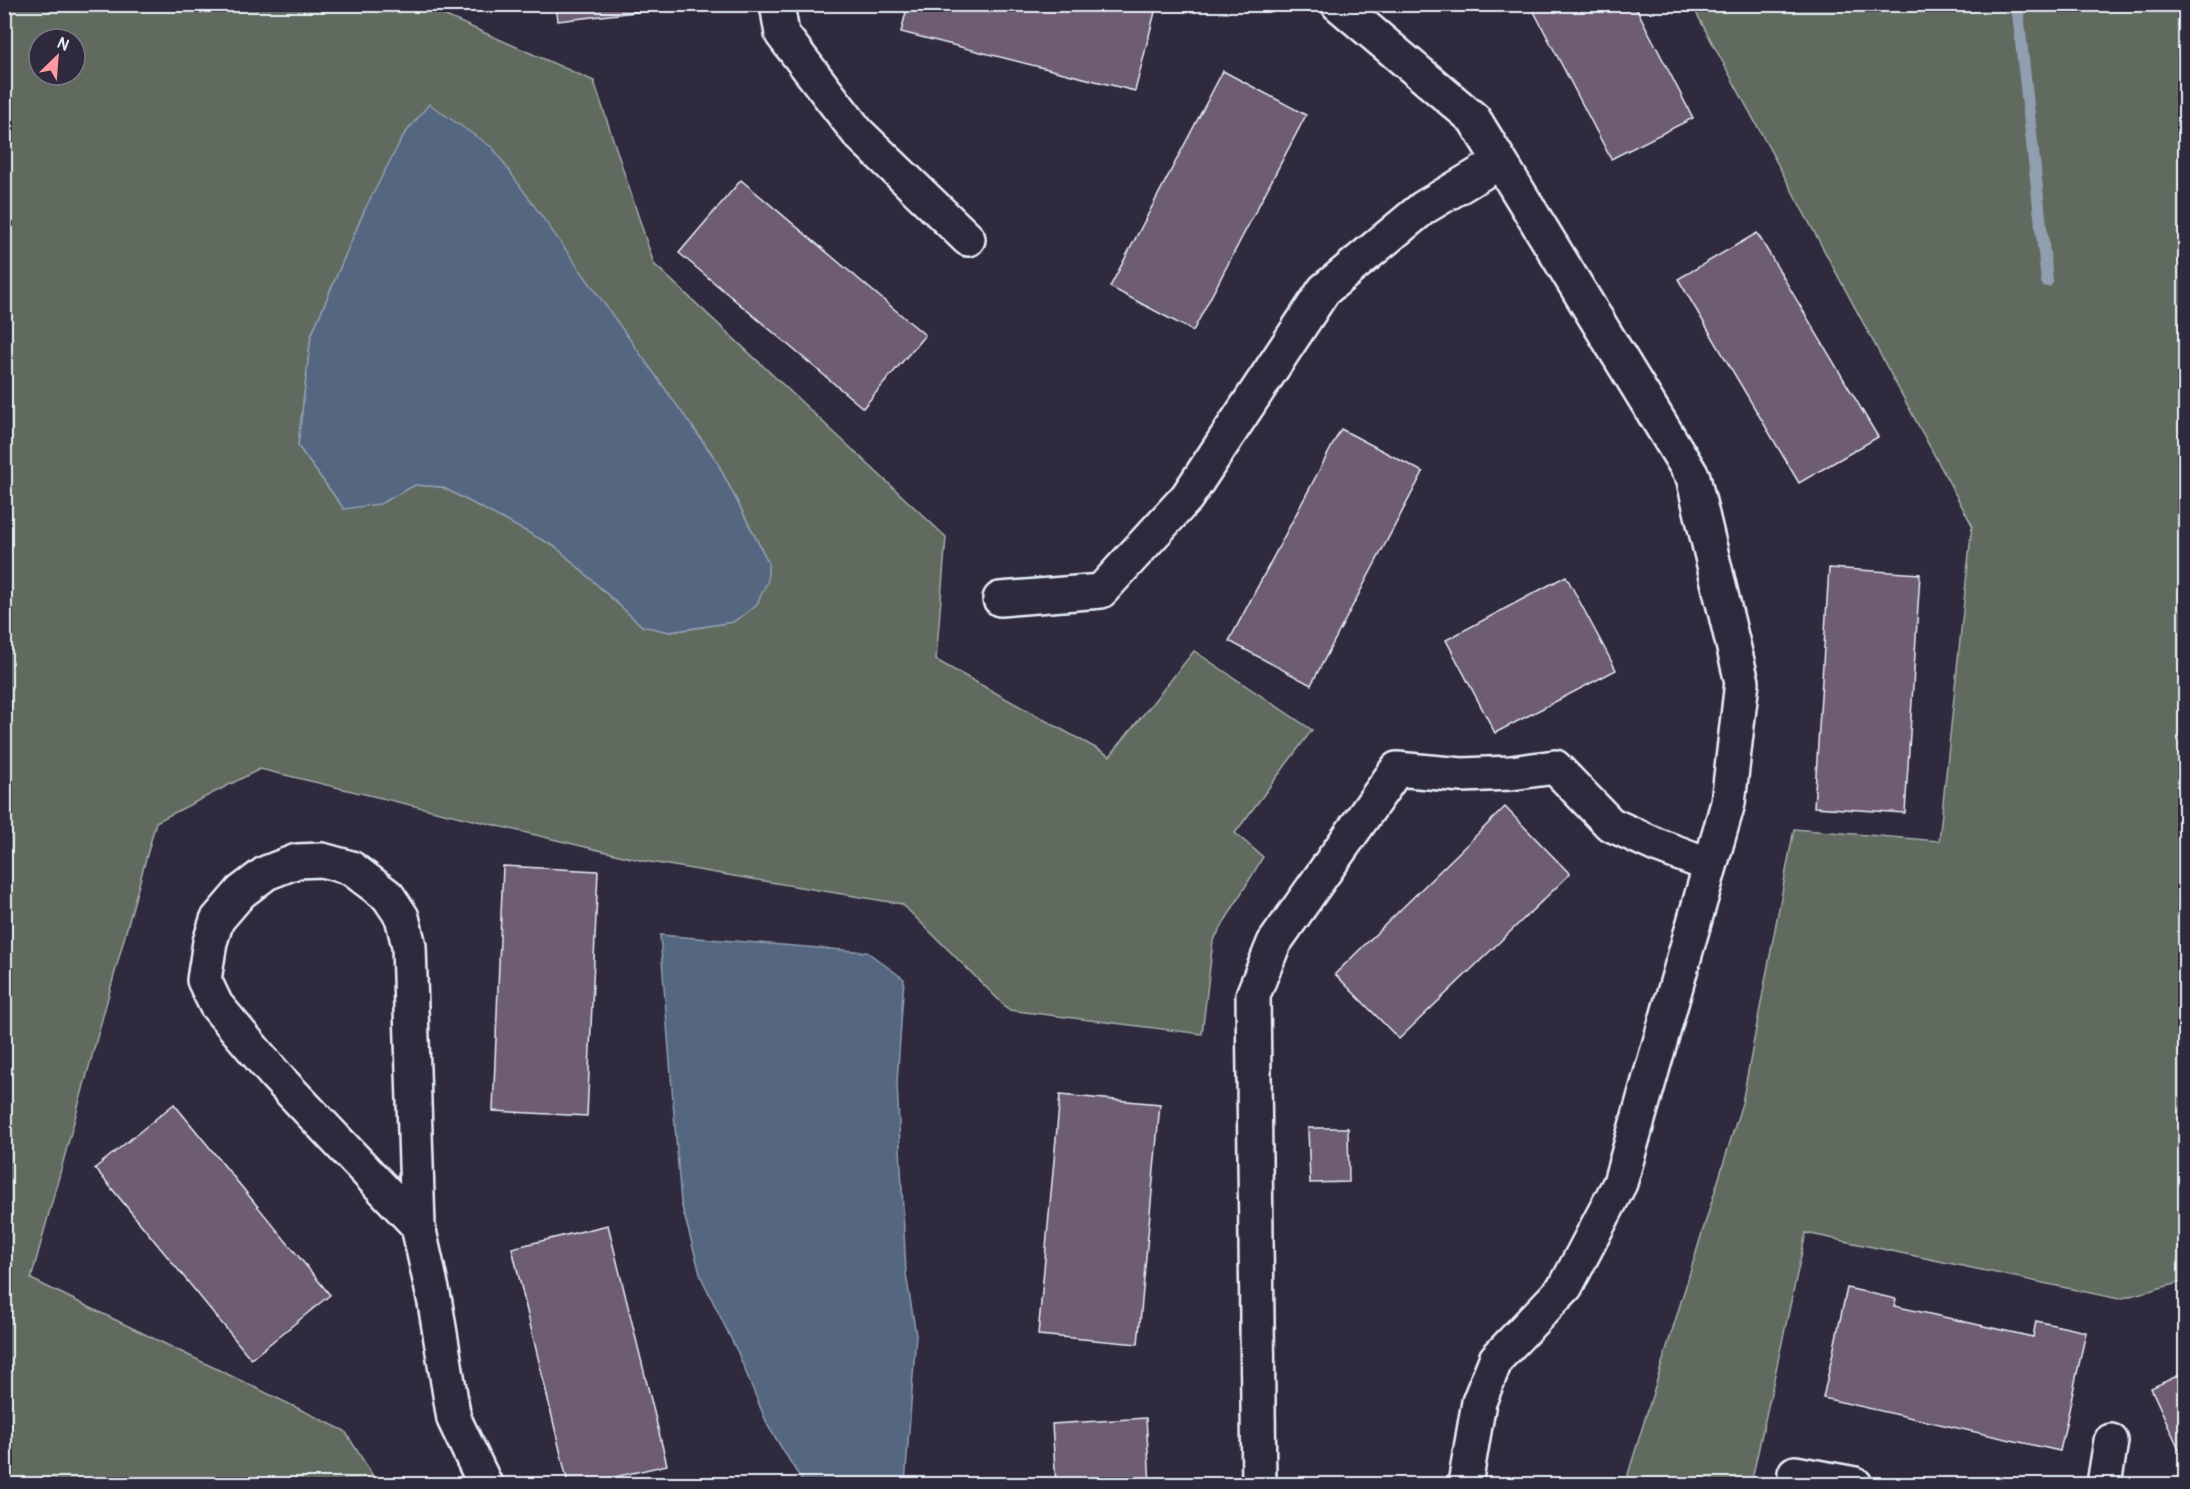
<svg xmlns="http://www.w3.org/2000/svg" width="2190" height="1489" font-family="Pangolin,sans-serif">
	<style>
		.green { fill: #616a5e; stroke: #a4aeab; stroke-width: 1.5; fill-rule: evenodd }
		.water { fill: #556680; stroke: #909eb0; stroke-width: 1.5 }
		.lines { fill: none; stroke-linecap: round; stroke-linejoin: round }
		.stream { stroke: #909eb0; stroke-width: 12 }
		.building { fill: #6e5b73; stroke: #e8f1f8; stroke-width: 1.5 }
		.minor-casing { stroke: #e8f1f8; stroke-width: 38 }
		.minor { stroke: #2f2a3d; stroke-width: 33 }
	</style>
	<rect width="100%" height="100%" fill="#2f2a3d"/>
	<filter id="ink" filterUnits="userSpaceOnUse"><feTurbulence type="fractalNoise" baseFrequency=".0167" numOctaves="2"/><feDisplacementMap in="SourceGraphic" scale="12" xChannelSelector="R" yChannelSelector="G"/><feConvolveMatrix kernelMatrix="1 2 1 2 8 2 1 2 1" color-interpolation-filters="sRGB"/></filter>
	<g filter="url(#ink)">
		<g class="green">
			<path d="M5,5h416l173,76 60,183 292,273 -10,123 174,96 84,-105 118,79 -77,103 28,24 -50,84 -11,93 -193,-24 -107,-106 -258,-43 -384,-92 -104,53 -125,457 314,152 33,53h-373zM39,39h36v36h-36zM365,209l328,218 23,33 52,102 -35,60 -62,10 -29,-6 -86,-79 -114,-60 -27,-2 -71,24 -46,-63 13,-110z"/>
			<polygon points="1692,5 2185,5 2186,1281 2119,1299 1806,1233 1751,1484 1625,1484 1742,1103 1794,829 1939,841 1972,525"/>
		</g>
		<g class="water">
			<polygon points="429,104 493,148 716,460 768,562 768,580 756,606 733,622 670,632 642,626 556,547 442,487 415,485 380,504 344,509 298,446 311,336 365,209 403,136"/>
			<polygon points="660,935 867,952 904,979 897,1082 906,1274 916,1335 905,1484 804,1484 768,1426 738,1353 701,1277 681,1203"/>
		</g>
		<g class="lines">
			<polyline class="stream" points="2017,4 2047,281"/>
		</g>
		<g class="building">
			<polygon points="556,4 651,4 652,10 558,21"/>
			<polygon points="908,4 1157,4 1135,91 901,32"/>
			<polygon points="1530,4 1634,4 1693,118 1611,159"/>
			<polygon points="1223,71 1306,115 1193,331 1110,287"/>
			<polygon points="741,180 925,335 863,408 679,253"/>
			<polygon points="1757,233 1878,437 1799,483 1678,279"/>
			<polygon points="1341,429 1423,472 1311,685 1229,641"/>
			<polygon points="1829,568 1920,574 1905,813 1814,807"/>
			<polygon points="1566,576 1616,670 1495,733 1446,640"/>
			<polygon points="1505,807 1570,874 1399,1039 1335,974"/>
			<polygon points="503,866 598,871 587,1116 493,1111"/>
			<polygon points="1060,1095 1160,1104 1138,1344 1038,1335"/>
			<polygon points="174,1104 330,1295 251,1359 95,1168"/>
			<polygon points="1308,1128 1348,1128 1349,1182 1310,1183"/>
			<polygon points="608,1225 667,1465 585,1484 568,1484 512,1248"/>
			<polygon points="1847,1288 1896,1299 1894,1306 2033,1337 2036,1321 2086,1332 2060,1451 1823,1398"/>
			<polygon points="2186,1372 2186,1464 2151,1388"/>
			<polygon points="1146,1418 1150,1484 1056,1484 1052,1424"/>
		</g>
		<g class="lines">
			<g class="minor-casing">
				<g id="minor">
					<polyline points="777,4 782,34 858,133 968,239"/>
					<polyline points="1338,4 1474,119 1693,477 1742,682 1728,803 1620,1183 1566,1286 1496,1359 1479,1402 1465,1484"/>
					<polyline points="1000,599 1101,591 1187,497 1324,290 1423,208 1500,162"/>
					<polyline points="418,1226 276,1076 216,1005 204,980 210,942 217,920 241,892 266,873 297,861 322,860 351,868 388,896 402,917 409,946 418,1226 435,1303 454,1419 485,1484"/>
					<polyline points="1795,1473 1855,1484"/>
					<polyline points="1259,1484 1253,995 1274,943 1397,769 1462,775 1511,773 1555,767 1610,824 1656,845 1710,865"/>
					<polyline points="2104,1484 2111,1441"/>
				</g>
			</g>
			<use href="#minor" class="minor"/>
		</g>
	</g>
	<rect width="2190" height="1489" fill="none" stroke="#2f2a3d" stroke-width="24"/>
	<rect x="12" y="12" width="2166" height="1465" fill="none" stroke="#e8f1f8" stroke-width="2" filter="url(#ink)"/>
	<g transform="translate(57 57) rotate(25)"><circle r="28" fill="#2f2a3d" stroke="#797a88" stroke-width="1.5"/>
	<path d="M0-4.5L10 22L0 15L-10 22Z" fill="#ff9aa2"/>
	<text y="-9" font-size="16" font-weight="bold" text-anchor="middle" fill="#e8f1f8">N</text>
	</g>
</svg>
